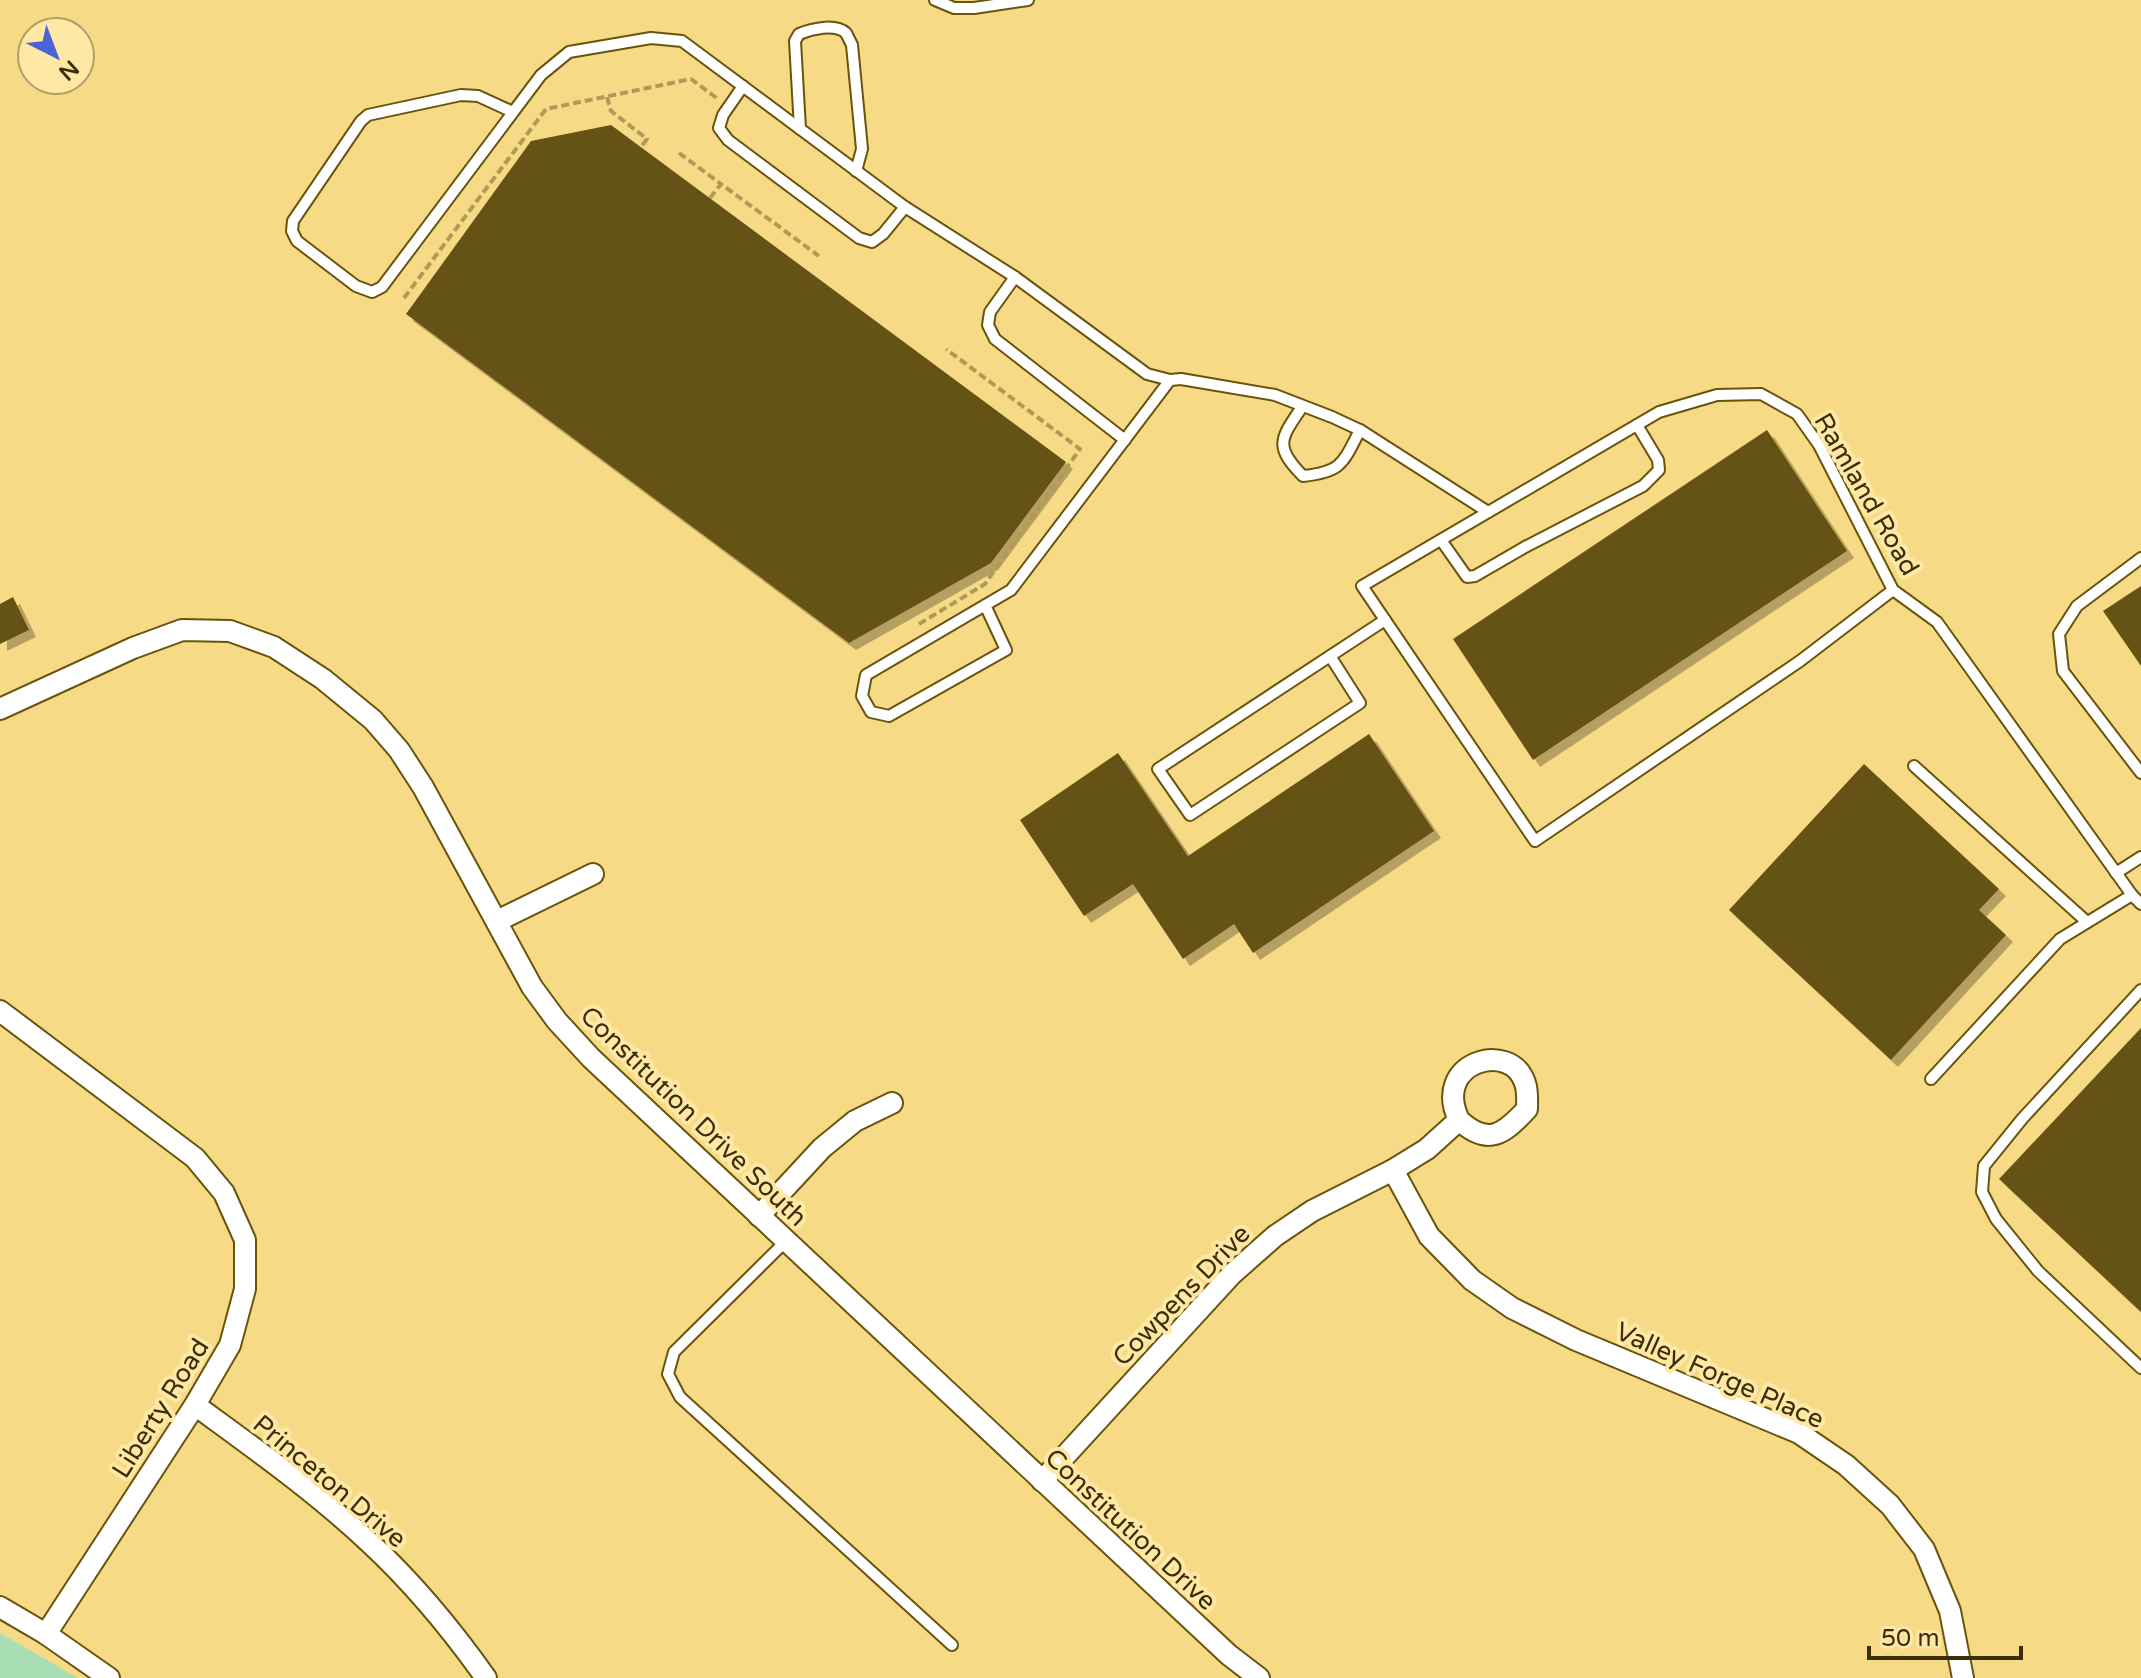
<svg xmlns="http://www.w3.org/2000/svg" width="2141" height="1678" font-family="'Varela Round',sans-serif">
	<style>
		.green { fill: #a9deb5 }
		.building { fill: #655315; filter: url(#shadow) }
		.lines { fill: none; stroke-linecap: round; stroke-linejoin: round }
		.lane-casing { stroke: #68540c; stroke-width: 14 }
		.street-casing { stroke: #68540c; stroke-width: 24 }
		.path { stroke: #b19a57; stroke-width: 4; stroke-dasharray: 8 4; stroke-linecap: butt }
		.lane { stroke: #fff; stroke-width: 10 }
		.street { stroke: #fff; stroke-width: 20 }
		.labels { text-anchor: middle; stroke-width: 8; stroke-linejoin: round; paint-order: stroke }
		.street-label { font-size: 26px; fill: #3b2f0a; stroke: #ffe8a6 }
	</style>
	<defs>
		<filter id="shadow"><feDropShadow dx="7" dy="7" stdDeviation="0" flood-color="#0004"/></filter>
	</defs>
	<rect width="100%" height="100%" fill="#f7da85"/>
	<polygon class="green" points="0,1633 78,1678 0,1678"/>
	<g class="building">
		<polygon points="611,125 1066,462 991,563 849,643 406,314 531,141"/>
		<polygon points="1767,430 1847,551 1533,760 1453,639"/>
		<polygon points="2141,586 2141,666 2103,611"/>
		<polygon points="13,597 29,630 0,644 0,604"/>
		<polygon points="1369,734 1434,831 1253,953 1234,924 1183,959 1133,884 1084,916 1020,820 1118,753 1188,856"/>
		<polygon points="1864,764 1999,889 1979,910 2006,935 1891,1060 1729,910"/>
		<polygon points="2141,1028 2141,1312 1999,1179"/>
	</g>
	<g class="lines">
		<g class="lane-casing">
			<g id="lane">
				<polyline points="935,0 954,8 974,8 1028,0"/>
				<polyline points="743,86 723,115 719,128 728,140 859,238 872,242 883,234 905,207"/>
				<path d="M513,112l-35,-16 -17,-1 -93,20 -7,6 -68,100 -1,10 5,10 59,45 16,6 10,-5 159,-212 28,-23 82,-14 31,3 223,166 110,70 132,97 23,6 11,-1 94,16 57,22 28,13c-17,33 -18,42 -57,46 -30,-30 -22,-38 -1,-69"/>
				<path d="M800,129l-5,-88 4,-7c12,-5 36,-11 47,-1 1,2 5,10 6,12l10,104 -6,22"/>
				<polyline points="1015,277 990,312 988,325 995,339 1125,440"/>
				<polyline points="1360,430 1488,512"/>
				<polyline points="1441,540 1467,577 1475,576 1525,547 1643,486 1659,470 1658,460 1637,425"/>
				<polyline points="2141,558 2077,606 2059,634 2063,671 2141,773"/>
				<polyline points="1893,590 1800,661 1535,841 1362,586 1659,412 1717,395 1761,394 1797,414 1819,445 1893,590 1937,622 2132,895 2141,904"/>
				<polyline points="985,605 1006,650 889,716 871,712 862,696 866,675 1011,590 1170,380"/>
				<polyline points="1330,656 1360,703 1190,815 1158,769 1385,620"/>
				<polyline points="1914,766 2087,922"/>
				<polyline points="2116,873 2141,857"/>
				<polyline points="2141,990 2022,1119 1984,1166 1982,1192 1996,1219 2038,1271 2141,1368"/>
				<polyline points="1931,1079 2060,939 2132,895"/>
				<polyline points="786,1241 674,1352 668,1374 680,1397 952,1645"/>
			</g>
		</g>
		<g class="street-casing">
			<g id="street">
				<polyline points="0,709 133,648 182,630 230,631 274,647 323,679 373,720 399,750 423,787 532,987 557,1021 591,1058 1229,1655 1259,1678"/>
				<polyline points="497,921 593,874"/>
				<polyline points="0,1011 195,1158 224,1193 245,1240 245,1289 230,1345 195,1405 46,1634"/>
				<polyline points="1393,1170 1429,1236 1472,1280 1512,1308 1576,1340 1799,1433 1846,1465 1890,1505 1924,1549 1950,1611 1963,1678"/>
				<polyline points="759,1216 822,1148 855,1121 892,1103"/>
				<path d="M195,1405c60,44 121,87 175,138 43,40 82,87 116,135"/>
				<path d="M1042,1481l190,-207 43,-38 37,-25 81,-41 34,-21 32,-29c29,27 45,14 68,-11 0,-8 1,-18 -2,-26 -14,-44 -94,-21 -66,37"/>
				<polyline points="0,1607 46,1634 109,1678"/>
			</g>
		</g>
		<g class="path">
			<polyline points="607,97 611,111 647,139 641,147"/>
			<polyline points="679,153 721,184"/>
			<polyline points="710,198 721,184 819,256"/>
			<polyline points="404,298 546,109 691,79 718,99"/>
			<polyline points="919,624 985,584 1080,449 946,349"/>
		</g>
		<use href="#lane" class="lane"/>
		<use href="#street" class="street"/>
	</g>
	<g class="labels">
		<g class="street-label">
			<text transform="translate(1867 494) rotate(60)" y="9">Ramland Road</text>
			<text transform="translate(694 1116) rotate(44)" y="9">Constitution Drive South</text>
			<text transform="translate(1181 1295) rotate(-46)" y="9">Cowpens Drive</text>
			<text transform="translate(1720 1375) rotate(24)" y="9">Valley Forge Place</text>
			<text transform="translate(160 1408) rotate(-58)" y="9">Liberty Road</text>
			<text transform="translate(330 1481) rotate(40)" y="9">Princeton Drive</text>
			<text transform="translate(1131 1529) rotate(43)" y="9">Constitution Drive</text>
		</g>
	</g>
	<g transform="translate(56 56) rotate(138)"><circle r="38" fill="#ffe8a6" stroke="#b19e68" stroke-width="2"/>
	<path d="M0-6L14 30L0 20L-14 30Z" fill="#4c62d6"/>
	<text y="-12" font-size="22" font-weight="bold" text-anchor="middle" fill="#3b2f0a">N</text>
	</g>
	<path d="M1869 1646v12h152v-12" fill="none" stroke="#3b2f0a" stroke-width="4"/>
	<text x="1881" y="1646" font-size="24" fill="#3b2f0a" stroke="#ffe8a6" stroke-width="6" paint-order="stroke">50 m</text>
</svg>
